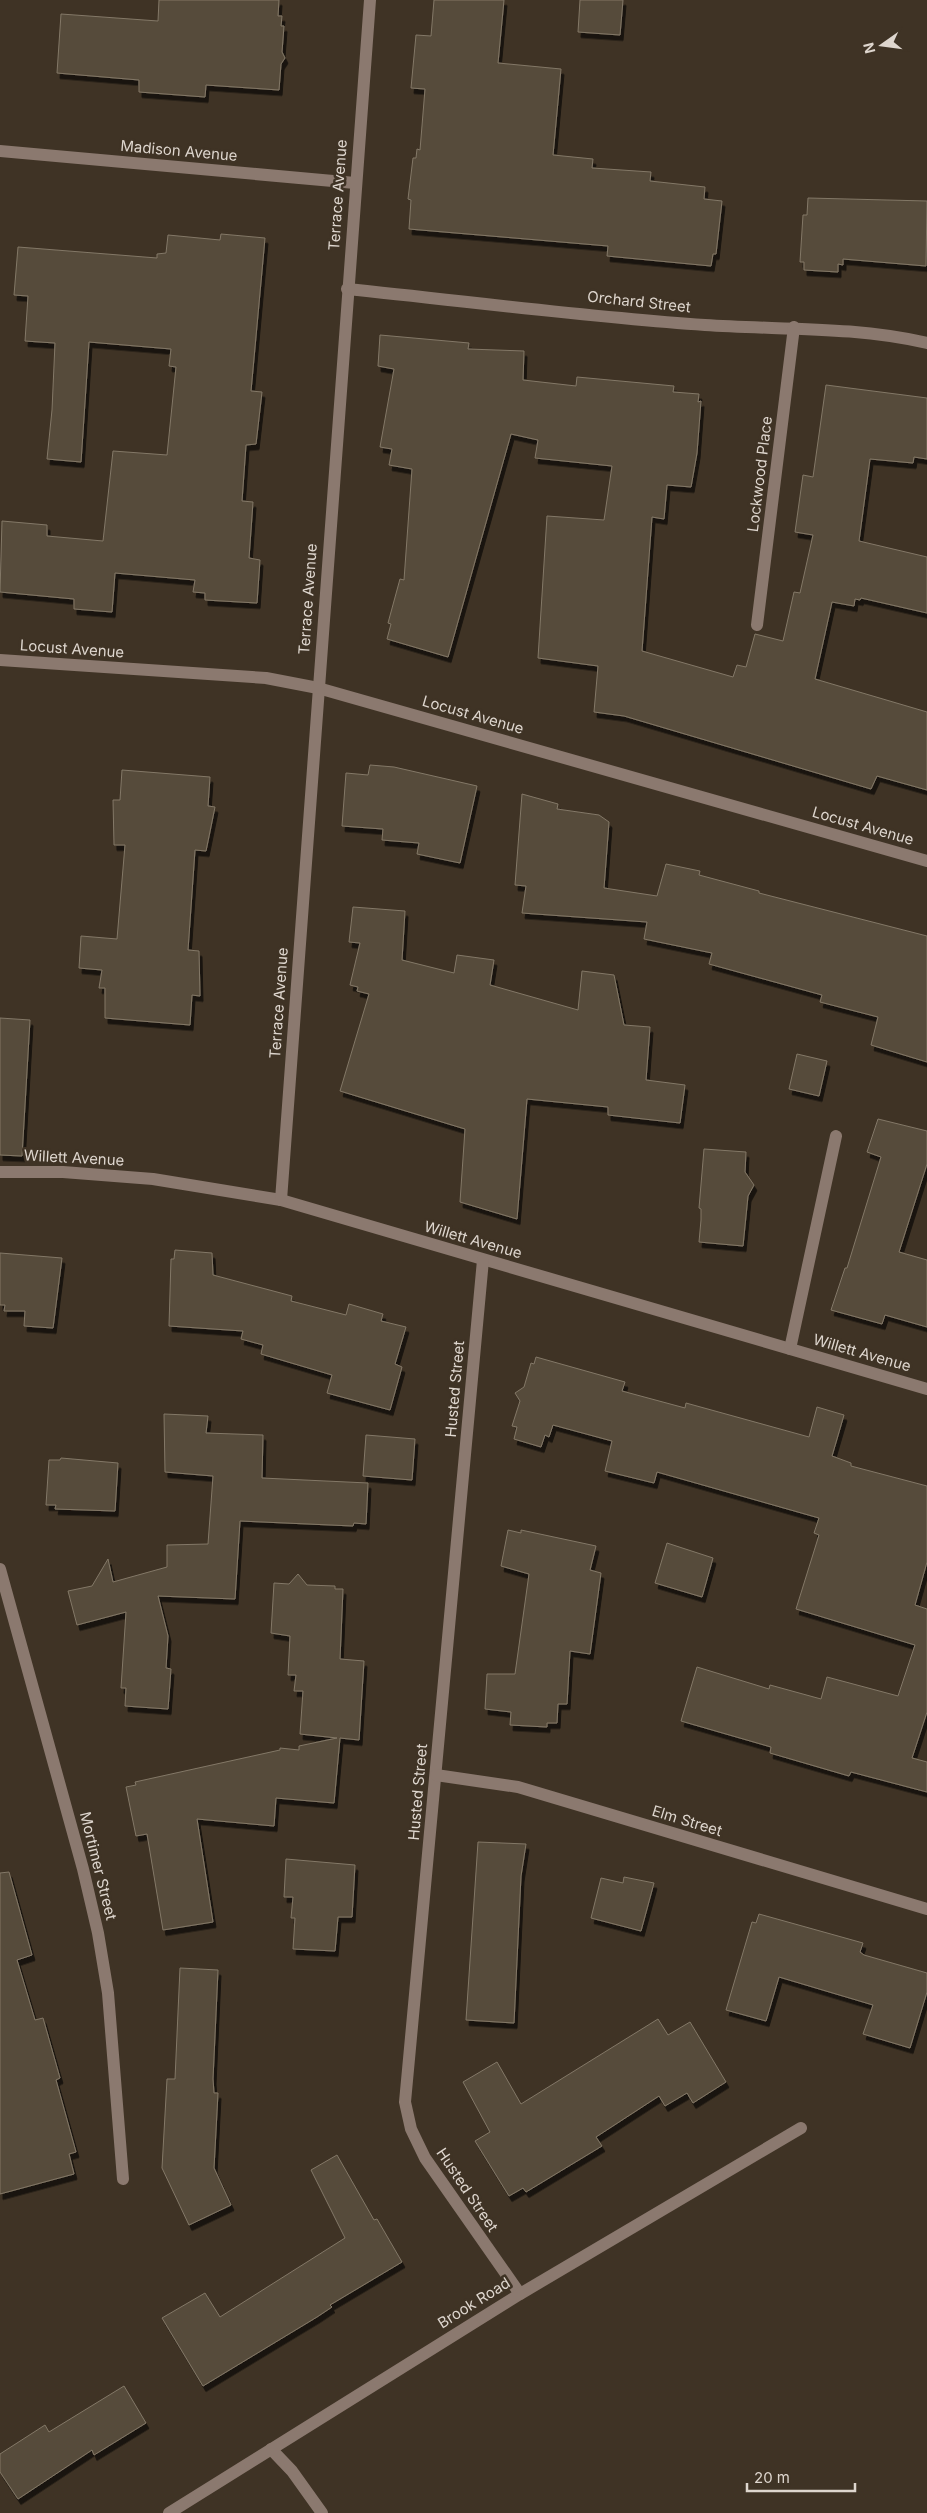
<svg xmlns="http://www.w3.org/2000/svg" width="927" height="2513" font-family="Inter,sans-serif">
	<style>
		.building { fill: #564b3b; stroke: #837867; filter: url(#shadow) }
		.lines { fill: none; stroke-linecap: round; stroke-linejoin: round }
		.minor { stroke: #8b796f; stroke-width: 12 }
		.labels { text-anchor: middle; stroke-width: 5; stroke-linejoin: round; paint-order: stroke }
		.street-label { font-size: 15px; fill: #ded6ce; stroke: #3f3325 }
	</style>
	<defs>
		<filter id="shadow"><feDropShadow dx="3" dy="5.5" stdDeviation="0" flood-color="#0009"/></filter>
	</defs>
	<rect width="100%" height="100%" fill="#3f3325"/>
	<g class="building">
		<polygon points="159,0 279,0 278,16 282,16 281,26 284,26 282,52 285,58 281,64 279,90 206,85 205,97 139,92 139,80 57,73 61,14 158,21"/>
		<polygon points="434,0 504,0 498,63 561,69 553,155 593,159 592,168 651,172 650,181 705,187 704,199 722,201 716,254 713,254 711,266 607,256 608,246 409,229 411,200 408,199 413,158 416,158 417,149 420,150 425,89 411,88 416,35 431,36"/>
		<polygon points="580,0 623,0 620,35 578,32"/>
		<polygon points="808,198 927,201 926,266 843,259 843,265 838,264 838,272 804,270 804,262 800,262 803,215 807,215"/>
		<polygon points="221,234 265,238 251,391 262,392 256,444 246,445 242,501 253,502 249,558 260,560 257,603 205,600 205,593 193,592 195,580 115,573 112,612 74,609 74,599 0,592 2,521 47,525 47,536 103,541 113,451 167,455 176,367 169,366 171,349 89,342 81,462 47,459 52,410 55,343 25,341 28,296 14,295 18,247 157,258 157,254 166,253 168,235 220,240"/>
		<polygon points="380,335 469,343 468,349 524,351 523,380 576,386 577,377 674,386 673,392 699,394 698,402 701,401 697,453 691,487 667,485 664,519 652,517 642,651 733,677 737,665 746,667 755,634 783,641 794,592 800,593 813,535 795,532 803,475 813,477 826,385 927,398 927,459 914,457 913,463 870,459 859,541 927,557 927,613 861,598 860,600 855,599 854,606 832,602 815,679 927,712 927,790 877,776 871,789 624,716 594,712 598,666 538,658 547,516 604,520 612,466 535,458 538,440 511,434 448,657 387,639 391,624 388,623 400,579 404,580 412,469 389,465 392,449 380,447 394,369 378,366"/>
		<polygon points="370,765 394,767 477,786 460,863 417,854 419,843 382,840 383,829 342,826 346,773 368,775"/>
		<polygon points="122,770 210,777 208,806 215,807 206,851 195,850 188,950 199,951 200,996 192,995 190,1025 105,1018 105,988 99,988 102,970 79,968 81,936 117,939 125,845 114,845 113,800 120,800"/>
		<polygon points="522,794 558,804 557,809 599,815 609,822 604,888 657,896 666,864 700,871 699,875 759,891 759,893 927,936 927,1062 871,1045 878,1017 820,1002 822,995 709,964 712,953 644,939 647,922 522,913 526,886 515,885"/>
		<polygon points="353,907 405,911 402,960 454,973 457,955 494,960 490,985 578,1010 582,971 614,975 624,1025 650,1027 646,1080 685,1085 680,1123 608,1115 608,1107 527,1099 517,1219 460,1202 465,1129 340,1091 369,994 357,991 358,987 350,985 360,943 349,942"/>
		<polygon points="0,1018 30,1020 22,1156 0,1155"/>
		<polygon points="797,1054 827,1061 819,1096 789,1089"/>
		<polygon points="878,1119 927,1131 927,1164 899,1252 927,1260 927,1327 885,1315 882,1324 831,1310 845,1268 847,1268 881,1157 867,1152"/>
		<polygon points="704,1149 746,1152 745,1172 754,1185 748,1196 743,1246 699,1242 701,1220 701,1209 699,1208"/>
		<polygon points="175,1250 212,1253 213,1275 292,1296 291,1301 346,1315 349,1304 383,1314 381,1321 406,1327 395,1364 402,1367 390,1410 327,1393 332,1375 261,1354 263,1345 241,1339 243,1331 169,1326 171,1259 174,1259"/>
		<polygon points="0,1253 62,1258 53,1328 24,1326 25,1311 4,1311 5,1305 0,1305"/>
		<polygon points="536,1357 625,1382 622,1391 685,1408 686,1403 809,1437 817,1407 844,1415 832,1456 851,1463 851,1466 927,1486 927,1562 915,1605 927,1609 927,1712 912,1758 927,1762 927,1792 851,1772 849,1776 770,1753 771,1747 681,1721 697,1667 769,1689 770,1685 821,1699 827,1677 898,1696 915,1645 796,1609 819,1535 814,1533 819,1518 657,1472 654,1483 605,1471 612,1441 553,1425 549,1437 545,1435 541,1447 514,1439 517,1427 512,1426 520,1401 515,1393 524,1387 531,1363 534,1364"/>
		<polygon points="164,1414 208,1416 206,1433 263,1435 262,1478 368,1483 366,1524 354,1523 353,1526 240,1521 235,1599 158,1596 168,1636 166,1668 171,1669 168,1709 125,1706 126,1688 121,1688 126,1612 77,1625 68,1591 92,1586 108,1559 113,1582 167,1567 167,1545 208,1544 213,1476 165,1472"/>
		<polygon points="366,1435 415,1439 412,1480 363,1476"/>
		<polygon points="61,1458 118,1463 115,1511 55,1509 56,1505 46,1505 49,1460 60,1460"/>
		<polygon points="508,1530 521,1533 521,1530 596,1546 590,1570 601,1573 590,1654 570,1651 567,1704 558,1704 557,1723 547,1723 547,1727 510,1725 511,1712 485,1709 487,1674 515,1674 529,1574 501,1566"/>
		<polygon points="667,1543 713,1558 702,1597 655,1583"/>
		<polygon points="298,1574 307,1585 335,1586 335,1589 343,1589 340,1659 364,1661 359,1740 340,1738 334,1803 276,1798 274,1826 197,1819 213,1922 163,1930 147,1834 136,1836 126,1787 136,1785 135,1782 280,1750 280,1748 299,1750 299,1746 337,1738 300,1734 303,1691 294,1691 296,1675 288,1675 290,1636 271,1633 274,1583 289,1584"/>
		<polygon points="478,1842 526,1844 521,1876 514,2023 466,2020"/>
		<polygon points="286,1859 355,1865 352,1917 338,1917 335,1951 293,1949 295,1918 291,1918 293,1897 284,1897"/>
		<polygon points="9,1872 32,1955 17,1960 35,2020 43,2018 60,2078 56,2080 76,2152 69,2154 74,2174 0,2194 0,1873"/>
		<polygon points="624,1877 654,1883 641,1931 591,1918 601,1878 623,1883"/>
		<polygon points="759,1914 863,1943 860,1952 864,1955 927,1973 927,1992 910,2048 863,2034 873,2005 779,1977 766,2021 726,2010 752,1922 756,1923"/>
		<polygon points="180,1968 218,1970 213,2079 214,2093 218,2093 214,2168 231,2205 189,2225 162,2168 167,2079 175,2079"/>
		<polygon points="658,2019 668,2035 690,2022 726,2082 693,2103 687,2093 665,2106 659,2096 596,2137 602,2146 526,2192 523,2188 509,2196 475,2141 490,2132 463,2082 497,2062 521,2104"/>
		<polygon points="337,2155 374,2220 377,2219 402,2262 330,2305 332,2307 317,2317 203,2386 162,2318 205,2293 220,2317 345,2238 311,2170"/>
		<polygon points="124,2386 146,2423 94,2455 92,2450 18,2499 0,2472 0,2454 45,2425 49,2432"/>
	</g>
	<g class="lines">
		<g class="minor">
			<polyline points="0,151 355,183"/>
			<path d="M347,289c119,12 239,28 358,36 74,5 149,1 222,18"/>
			<polyline points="757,625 794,327"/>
			<polyline points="0,660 266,678 318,688 927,861"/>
			<polyline points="0,1172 63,1172 153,1179 281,1200 927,1389"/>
			<polyline points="281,1200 370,0"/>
			<polyline points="483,1260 405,2102 411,2129 425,2158 520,2294"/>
			<polyline points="790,1349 836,1136"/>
			<polyline points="0,1569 83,1869 98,1933 108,1993 123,2179"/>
			<polyline points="436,1775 518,1787 927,1909"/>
			<polyline points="271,2449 292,2471 322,2513"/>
			<polyline points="169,2513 520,2294 801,2128"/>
		</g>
	</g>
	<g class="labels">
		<g class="street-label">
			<text transform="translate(179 151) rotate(5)" y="5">Madison Avenue</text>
			<text transform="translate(338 195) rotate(-86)" y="5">Terrace Avenue</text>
			<text transform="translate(639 302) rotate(6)" y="5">Orchard Street</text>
			<text transform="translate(760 474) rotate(-83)" y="5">Lockwood Place</text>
			<text transform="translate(308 599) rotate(-86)" y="5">Terrace Avenue</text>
			<text transform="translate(72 649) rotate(4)" y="5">Locust Avenue</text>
			<text transform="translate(473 715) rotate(16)" y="5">Locust Avenue</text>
			<text transform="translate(863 826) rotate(16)" y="5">Locust Avenue</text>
			<text transform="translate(279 1003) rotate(-86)" y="5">Terrace Avenue</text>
			<text transform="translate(74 1158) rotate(3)" y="5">Willett Avenue</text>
			<text transform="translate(473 1240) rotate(16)" y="5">Willett Avenue</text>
			<text transform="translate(862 1353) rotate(16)" y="5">Willett Avenue</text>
			<text transform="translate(455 1389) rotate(-85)" y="5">Husted Street</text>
			<text transform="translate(418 1792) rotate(-85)" y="5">Husted Street</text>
			<text transform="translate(687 1821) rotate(17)" y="5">Elm Street</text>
			<text transform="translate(98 1866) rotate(76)" y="5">Mortimer Street</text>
			<text transform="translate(467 2190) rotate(56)" y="5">Husted Street</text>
			<text transform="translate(474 2303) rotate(-32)" y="5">Brook Road</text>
		</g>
	</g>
	<g transform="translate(882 45) rotate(256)" stroke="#3f3325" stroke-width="4" paint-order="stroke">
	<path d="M0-4L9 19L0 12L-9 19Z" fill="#ded6ce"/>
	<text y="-8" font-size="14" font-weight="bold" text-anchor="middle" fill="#ded6ce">N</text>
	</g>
	<path d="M747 2483v8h108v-8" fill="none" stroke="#ded6ce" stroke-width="2.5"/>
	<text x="754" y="2483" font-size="15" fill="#ded6ce" stroke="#3f3325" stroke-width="4" paint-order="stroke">20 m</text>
</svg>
